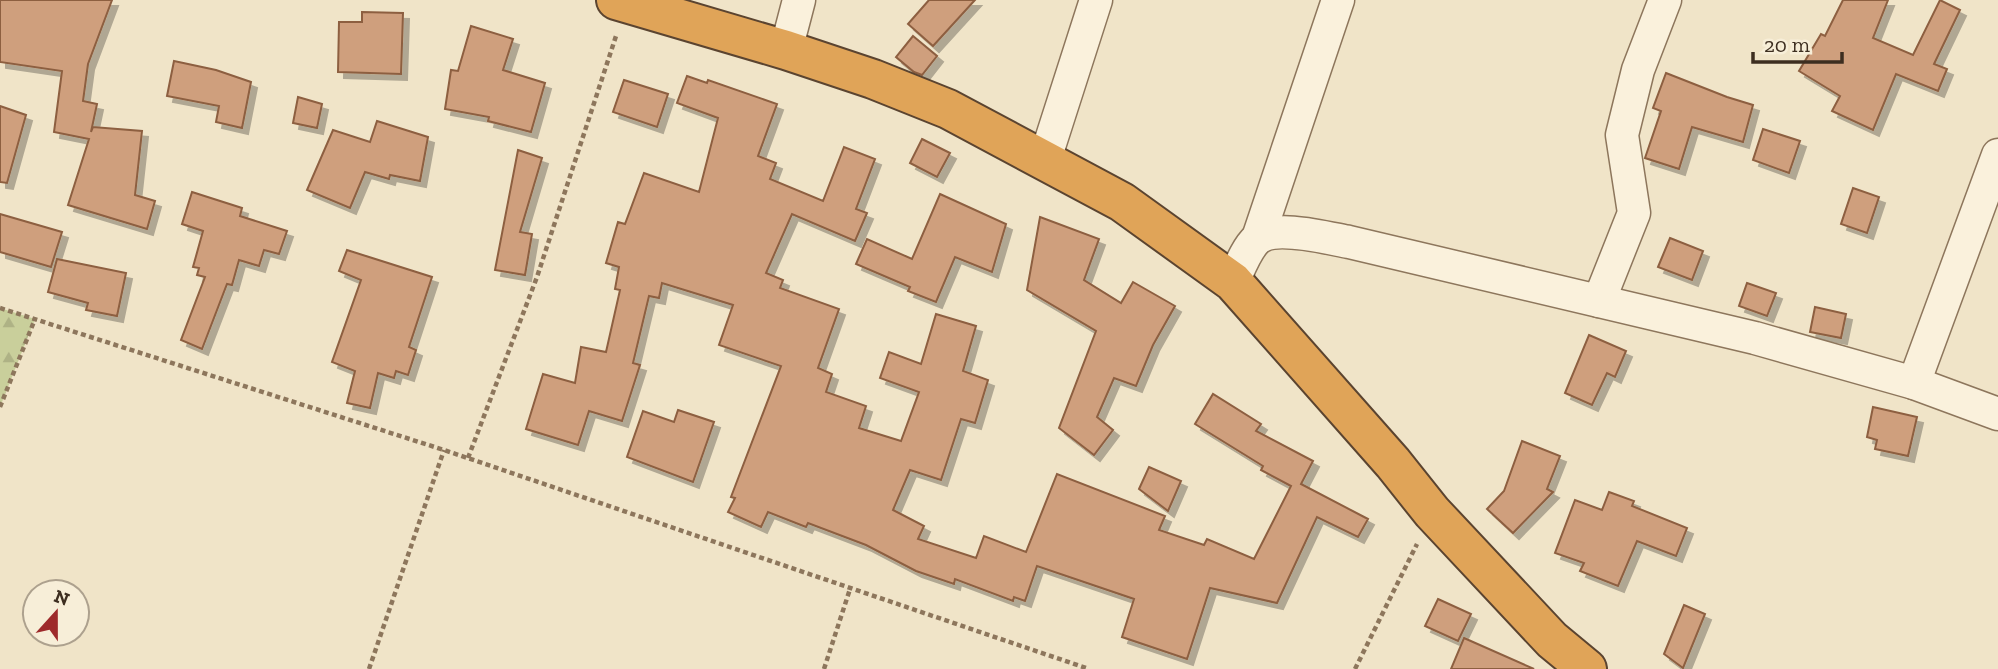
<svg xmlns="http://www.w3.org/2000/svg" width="1998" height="669" font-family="'Zilla Slab',serif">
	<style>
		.forest { fill: url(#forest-firs) }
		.building { fill: #cf9f7d; stroke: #8d5f41; stroke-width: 2; filter: url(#shadow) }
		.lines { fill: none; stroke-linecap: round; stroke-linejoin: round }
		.street-casing { stroke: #8d765c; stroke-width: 35 }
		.highway-casing { stroke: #5b4430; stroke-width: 42 }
		.path { stroke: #8d765c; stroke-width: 4.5; stroke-dasharray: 5 3.5; stroke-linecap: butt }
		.street { stroke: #faf1dc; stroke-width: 32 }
		.highway { stroke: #e0a458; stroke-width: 38 }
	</style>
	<defs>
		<pattern id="forest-firs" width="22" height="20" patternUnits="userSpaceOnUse" patternTransform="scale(1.75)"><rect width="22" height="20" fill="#c9cf9b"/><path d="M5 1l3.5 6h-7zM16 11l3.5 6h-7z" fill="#aeb285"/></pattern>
		<filter id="shadow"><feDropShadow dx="6" dy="6" stdDeviation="0" flood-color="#0004"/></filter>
	</defs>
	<rect width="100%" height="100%" fill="#f0e4c8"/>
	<polygon class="forest" points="0,308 35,319 0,407"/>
	<g class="building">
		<polygon points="0,0 112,0 88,64 83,101 97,104 91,132 93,127 142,131 135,195 155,201 147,229 68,205 89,139 54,132 62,71 0,62"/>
		<polygon points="929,0 975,0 933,46 908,24"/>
		<polygon points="1843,0 1888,0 1873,38 1913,55 1940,0 1960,10 1934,64 1947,69 1938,91 1896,74 1873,130 1832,111 1840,96 1799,71 1821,34 1825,36"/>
		<polygon points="362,12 403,13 401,74 338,72 339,22 362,22"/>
		<polygon points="471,26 513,39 503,70 545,83 531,132 488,121 489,117 445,109 451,70 458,71"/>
		<polygon points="913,36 937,56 922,75 914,72 896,57"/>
		<polygon points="174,61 216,70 251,82 242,128 216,122 219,106 167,96"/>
		<polygon points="1666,73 1727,97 1753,105 1743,142 1692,127 1679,169 1645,158 1661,111 1653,108"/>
		<polygon points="687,76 707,83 708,80 777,104 758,156 776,163 770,179 823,201 844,147 875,159 856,209 867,213 855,241 792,214 766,273 783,280 780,288 839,309 818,368 832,374 826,392 866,406 859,428 901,441 919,392 880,378 889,352 921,364 936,314 976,326 963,371 988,380 975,423 961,419 941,480 910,470 893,510 924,526 918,539 976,558 984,536 1026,552 1057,474 1165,516 1159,530 1204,545 1207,539 1254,559 1291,486 1261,470 1263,466 1195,424 1213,394 1261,424 1256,431 1313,461 1301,484 1368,519 1358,537 1317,517 1277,603 1210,588 1187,659 1122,637 1134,599 1037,566 1025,601 1014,597 1013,601 955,579 954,584 916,571 866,545 808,523 806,527 768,512 761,527 728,512 735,498 731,497 781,366 719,345 733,305 662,283 659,298 649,296 633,363 640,365 622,421 589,411 578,445 526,429 543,374 575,383 581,347 606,352 620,290 615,289 619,267 606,263 618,222 625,224 644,173 699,192 718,118 677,103"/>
		<polygon points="624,80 668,94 657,127 613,112"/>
		<polygon points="298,97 322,104 317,128 293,123"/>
		<polygon points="0,106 26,115 7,183 0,182"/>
		<polygon points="377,121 428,137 420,181 390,175 389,179 365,172 350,208 307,190 333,130 370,142"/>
		<polygon points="1763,129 1800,141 1789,173 1753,160"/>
		<polygon points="922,139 950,153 937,177 910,163"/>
		<polygon points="518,150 542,158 520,232 532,234 525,275 495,270"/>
		<polygon points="1853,188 1879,197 1867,233 1841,224"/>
		<polygon points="192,192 242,208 240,216 287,231 279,254 264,250 259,266 239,260 232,285 227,284 202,349 181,340 205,277 197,275 199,268 193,267 203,231 182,224"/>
		<polygon points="940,194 1006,224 992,272 955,257 936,302 908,291 910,287 856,264 867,239 912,259"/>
		<polygon points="0,214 62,232 51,267 0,252"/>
		<polygon points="1040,217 1099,239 1084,280 1121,303 1133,282 1175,306 1153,345 1136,386 1114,378 1097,417 1113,430 1094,455 1059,428 1096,331 1027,290"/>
		<polygon points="1670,238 1703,251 1692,280 1658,267"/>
		<polygon points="347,250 432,277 409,347 416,350 408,375 396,371 394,378 378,373 370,408 347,403 355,371 332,362 361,280 339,271"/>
		<polygon points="57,259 126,273 117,316 86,310 88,303 48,292"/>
		<polygon points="1747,283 1776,293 1767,316 1739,306"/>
		<polygon points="1815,307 1846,314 1841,338 1810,332"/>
		<polygon points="1589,335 1626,351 1615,377 1607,373 1592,405 1565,393"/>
		<polygon points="1873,407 1917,417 1908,456 1875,449 1877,440 1867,437"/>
		<polygon points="678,410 714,422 693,482 627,457 643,411 674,422"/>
		<polygon points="1522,441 1560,456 1547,489 1553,492 1513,533 1487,509 1504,491"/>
		<polygon points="1149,467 1181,481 1168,511 1139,489"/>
		<polygon points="1609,492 1634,501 1632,506 1687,528 1676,556 1637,541 1618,586 1580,571 1584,563 1555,553 1575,500 1602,510"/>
		<polygon points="1438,599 1471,614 1458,641 1425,626"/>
		<polygon points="1684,605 1705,614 1683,668 1664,654"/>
		<polygon points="1464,638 1534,669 1451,669"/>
	</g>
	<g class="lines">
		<g class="street-casing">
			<g id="street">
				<polyline points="786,50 799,0"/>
				<polyline points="1045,159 1096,0"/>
				<polyline points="1258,238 1338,0"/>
				<path d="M1233,282c6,-13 13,-33 24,-43 18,-15 70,-1 92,3l406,96 159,45 84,31"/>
				<polyline points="1599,301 1634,213 1622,135 1638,70 1665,0"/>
				<polyline points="1914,383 1998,155"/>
			</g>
		</g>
		<g class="highway-casing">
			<polyline id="highway" points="616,0 786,50 873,79 948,109 1122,202 1233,282 1393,463 1432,512 1552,640 1587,669"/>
		</g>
		<g class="path">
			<polyline points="0,308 444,450 1089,669"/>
			<polyline points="0,407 35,319"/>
			<polyline points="468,458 537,277 617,33"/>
			<polyline points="369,669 444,450"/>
			<polyline points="824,669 850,589"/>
			<polyline points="1355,669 1417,544"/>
		</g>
		<use href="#street" class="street"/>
		<use href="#highway" class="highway"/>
	</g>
	<g transform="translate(56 613) rotate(21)"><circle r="33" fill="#f7eed8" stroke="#ada18e" stroke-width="2"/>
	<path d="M0-5L12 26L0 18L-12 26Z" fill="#9e2a2b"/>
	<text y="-10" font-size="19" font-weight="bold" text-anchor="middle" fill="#3d2e20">N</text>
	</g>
	<path d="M1753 52v10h89v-10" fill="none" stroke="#3d2e20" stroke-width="3.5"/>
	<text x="1764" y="52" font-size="21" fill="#3d2e20" stroke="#f7eed8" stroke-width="5" paint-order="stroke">20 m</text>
</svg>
